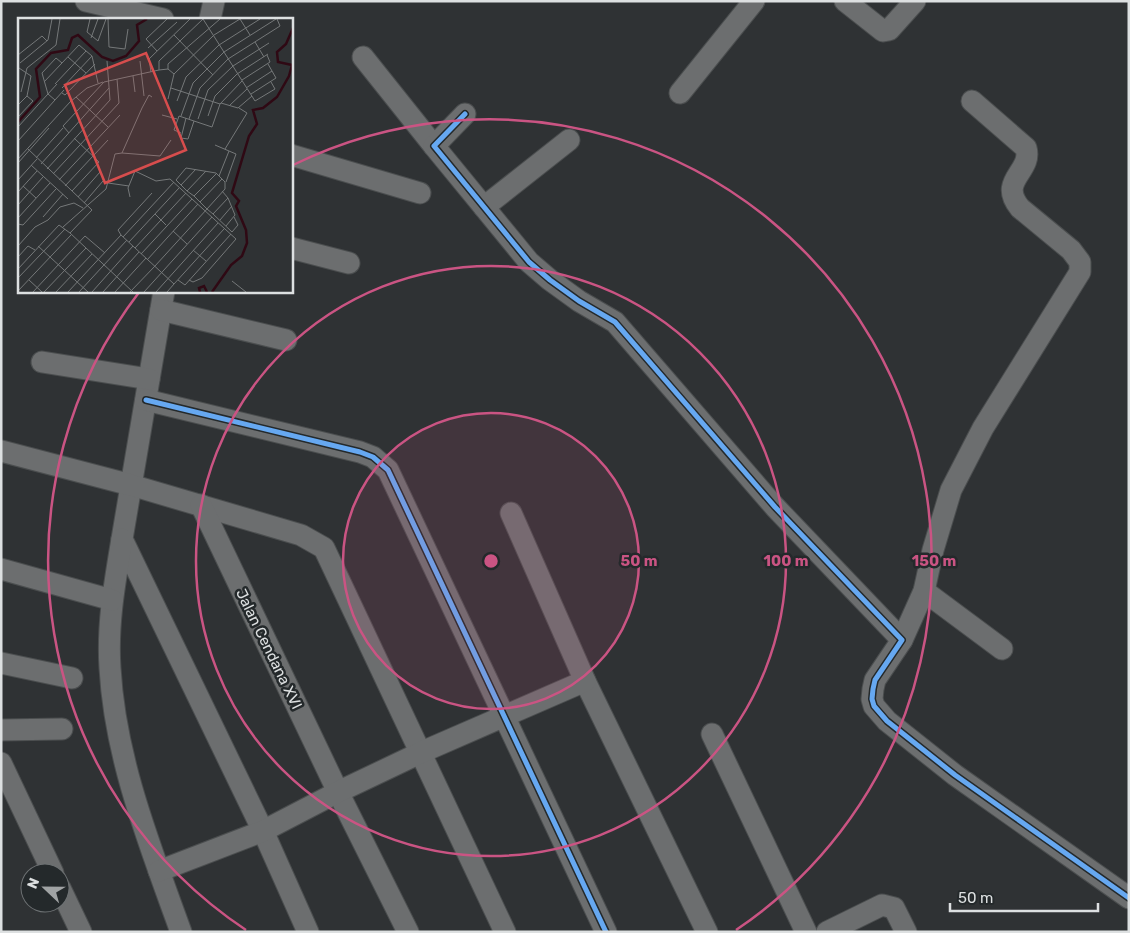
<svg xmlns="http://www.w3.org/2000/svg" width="1130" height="933" font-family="Rubik,sans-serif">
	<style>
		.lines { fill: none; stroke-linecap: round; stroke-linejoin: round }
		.street-casing { stroke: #4b4e4f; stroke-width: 23 }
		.street { stroke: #6c6e6f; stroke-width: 21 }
		.cycleway-casing { stroke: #24292b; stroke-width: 8 }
		.cycleway { stroke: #66a8f1; stroke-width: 5 }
		.ring { fill: none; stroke: #ca5483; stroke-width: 2.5 }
		.labels { text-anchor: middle; stroke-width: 5; stroke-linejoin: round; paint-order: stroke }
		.street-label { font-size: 15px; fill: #dde0e1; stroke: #24292b }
		.inset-river { fill: none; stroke: #2f0914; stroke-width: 2.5 }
		.inset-road { fill: none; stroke: #757879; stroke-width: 1 }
		.view { fill: #d74d4d; fill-opacity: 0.15; stroke: #d74d4d; stroke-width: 2.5 }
		.inset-edge { fill: none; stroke: #dde0e1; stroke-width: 2.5 }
		.centre { fill: #ca5483; stroke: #24292b; stroke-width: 2.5 }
		.ring-label { font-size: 15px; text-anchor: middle; font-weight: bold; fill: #ca5483; stroke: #24292b; stroke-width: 5; stroke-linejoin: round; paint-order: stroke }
	</style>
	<rect width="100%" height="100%" fill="#2f3234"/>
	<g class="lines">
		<g class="street-casing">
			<g id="street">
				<polyline points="86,1 163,19"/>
				<polyline points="845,1 883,31 889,30 915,1"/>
				<polyline points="210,19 214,1"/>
				<polyline points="363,57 434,146"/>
				<polyline points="680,93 754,1"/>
				<polyline points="465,114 434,146 529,262 550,280 579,301 615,322 775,507 902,640 875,680 873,689 872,699 874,706 887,721 955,775 1129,898"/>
				<polyline points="291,155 420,193"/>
				<polyline points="484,207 569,140"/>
				<polyline points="291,248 349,263"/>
				<polyline points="164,291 122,539 263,831 308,932"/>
				<polyline points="161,310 286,340"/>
				<polyline points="42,362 149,379"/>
				<polyline points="146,400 360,452 373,457 388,470 606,932"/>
				<polyline points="1,451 131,485 301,535 324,548 505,932"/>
				<polyline points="201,505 338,792 408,932"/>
				<polyline points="511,513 585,681 707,932"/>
				<path d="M122,539c-7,42 -15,85 -12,129 5,91 40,178 71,264"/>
				<polyline points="1,569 112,600"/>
				<polyline points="924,591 1002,649"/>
				<path d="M902,640l22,-49 9,-41 18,-60 32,-62 97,-156v-10l-9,-12 -51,-42c-23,-28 13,-36 6,-60l-54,-47"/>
				<polyline points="1,663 72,678"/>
				<polyline points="1,730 62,729"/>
				<polyline points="712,734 806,932"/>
				<polyline points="1,763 53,873"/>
				<polyline points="159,871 263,831 338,792 422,752 585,681"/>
				<polyline points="60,888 81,932"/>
				<polyline points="827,932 882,905 894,908 906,932"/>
			</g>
		</g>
		<use href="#street" class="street"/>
		<g class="cycleway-casing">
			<g id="cycleway">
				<polyline points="465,114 434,146 529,262 550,280 579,301 615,322 775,507 902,640 875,680 873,689 872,699 874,706 887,721 955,775 1129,898"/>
				<polyline points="146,400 360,452 373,457 388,470 606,932"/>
			</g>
		</g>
		<use href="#cycleway" class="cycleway"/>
	</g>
	<circle cx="491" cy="561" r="148" fill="#ca5483" fill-opacity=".12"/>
	<g class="ring">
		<circle cx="491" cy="561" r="148"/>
		<circle cx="491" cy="561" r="295"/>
		<path d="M246 930A443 443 0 0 1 140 291M293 165A443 443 0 0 1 736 930"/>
	</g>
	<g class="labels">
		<g class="street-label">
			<text transform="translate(269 649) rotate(64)" y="5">Jalan Cendana XVI</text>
		</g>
	</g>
	<g transform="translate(18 18)">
		<rect width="275" height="275" fill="#2f3234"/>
		<path class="inset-river" d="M0,104l22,-25 -4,-28 15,-16 17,-3 4,-12 6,-3 24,22 11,4 13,-5 13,-15 -2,-16 10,-6M182,274l-1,-4 5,-2 3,6M194,274l19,-27 11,-9 5,-13 -1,-13 -10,-24 3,-5 -7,-8 17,-57 8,-12 -4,-14 10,-2 14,-11 12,-21 3,-11 -14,-3 -1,-10 9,-8 7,-16"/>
		<path class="inset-road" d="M72,1l-3,13 11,9 8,-22M90,1l1,28 16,2 3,-20M185,1l52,82 20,-12 -4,-7M222,1l10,16M156,17l39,40M73,20l7,-19M237,24l9,15M130,30l29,-26M139,33l-11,-12 21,-20M0,37l24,-19 5,5M50,39l18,16M122,43l4,35M2,45l28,-23 4,-21M150,51v-5l52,-45M141,52v-9l44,-42M133,54l-2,-13 41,-40M115,58l2,16M224,62l28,-18 -3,-7M26,64l35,-37 13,11 6,27M37,66l31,-33M44,70l30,-32M153,70l49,16M228,70l26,-17M3,74l6,-24 29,-23 4,-26M44,75l3,2 30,-31M233,76l25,-16 -8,-14M58,79l32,30M150,81l6,-25 40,-39 26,-16M37,82l-7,-6 -6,-21 14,-15 6,5M159,83l9,-24 33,-32 41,-26M203,85l17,5 14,-12M0,87l9,-9 4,-20 -12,-8M212,87l17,-16M144,97l15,4M163,98l12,-33 31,-31 52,-33M190,98l7,-20 22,-22 31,-20M0,99l15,-16 -6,-5M168,100l-5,20 7,1 6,-18M171,101l11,-31 28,-29 52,-33 -3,-7M180,101l10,-29 25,-24 36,-23M0,109l39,-43M51,115l-6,-7 41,-44 55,-12 9,-1 6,5M163,115l-7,-3 5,-14 33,11 8,-23 22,-23M0,123l46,-51M197,127l21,9 -10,28M10,131l64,61 -22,23 63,59M207,131l22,-36 -8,-5M104,135l38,3 11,-16M18,140l27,-30M0,141l52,-57 17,-14 16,-6M0,145l31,-35M23,146l68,-76M13,147l37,34M29,151l63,-69 -3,-39M35,156l66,-71 -2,-24M201,158l10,-25M0,162l19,-21M41,162l61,-65M90,165l21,3M163,167l15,-16M5,168l13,12M47,168l43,-46M54,173l27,-29 -25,-24M169,173l19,-20M0,174l19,-21M176,178l22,-22M60,179l22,-25M112,179l-2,-9 7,-17 21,10 14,-2 66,60 -34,39 -9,4 -4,-2M182,184l22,-23M66,185l19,-22M0,187l25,-28M137,196l11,11M195,196l15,-16 -6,-7M25,199l20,-23M0,200l32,-35M202,202l12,-14M0,206l5,1 33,-36M208,208l9,-11 -7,-17M45,209l43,-38 9,-35 7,-1 20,-45 7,-13 3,2M155,213l14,13M103,217l-3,-5 34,-37M105,219l51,-55M111,224l50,-54M0,228l17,-19 13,-7 12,-13 14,-4 9,5M20,228l50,46M117,230l51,-55M175,232l13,11M123,236l51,-55M0,239l10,-11 7,4M129,242l51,-56M0,251l41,-44 11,8M0,260l47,-49M11,262l13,12M160,262l7,5 46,-51M214,263l14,11M156,266l50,-55M0,273l53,-56M15,274l52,-56 20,17M26,274l42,-44M38,274l36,-38M50,274l53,-57 53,49 -7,8M61,274l48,-52M74,274l41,-46M85,274l36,-40M97,274l31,-34M112,274l25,-26 52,-57 18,-20v-7l-9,-9 -30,-5 -10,12 11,11 7,5 13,13 6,5 19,18 6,-7 -4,-8M126,274l68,-75M138,274l62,-69"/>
		<path class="view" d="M128,35l40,97 -81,33 -40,-98z"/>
		<rect width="275" height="275" class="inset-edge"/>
	</g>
	<circle cx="491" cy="561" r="8" class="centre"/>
	<g class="ring-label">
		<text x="639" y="566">50 m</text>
		<text x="786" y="566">100 m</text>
		<text x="934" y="566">150 m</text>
	</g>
	<rect width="1130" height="933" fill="none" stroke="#dde0e1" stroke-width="5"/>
	<g transform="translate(45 888) rotate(292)"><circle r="24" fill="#24292b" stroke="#6e7274"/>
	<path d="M0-4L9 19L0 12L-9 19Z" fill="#a0a3a4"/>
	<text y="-8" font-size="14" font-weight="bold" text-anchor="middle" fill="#dde0e1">N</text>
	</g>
	<path d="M950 903v8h148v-8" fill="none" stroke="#dde0e1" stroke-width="2.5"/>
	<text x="958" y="903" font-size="15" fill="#dde0e1" stroke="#24292b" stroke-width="4" paint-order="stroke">50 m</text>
</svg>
